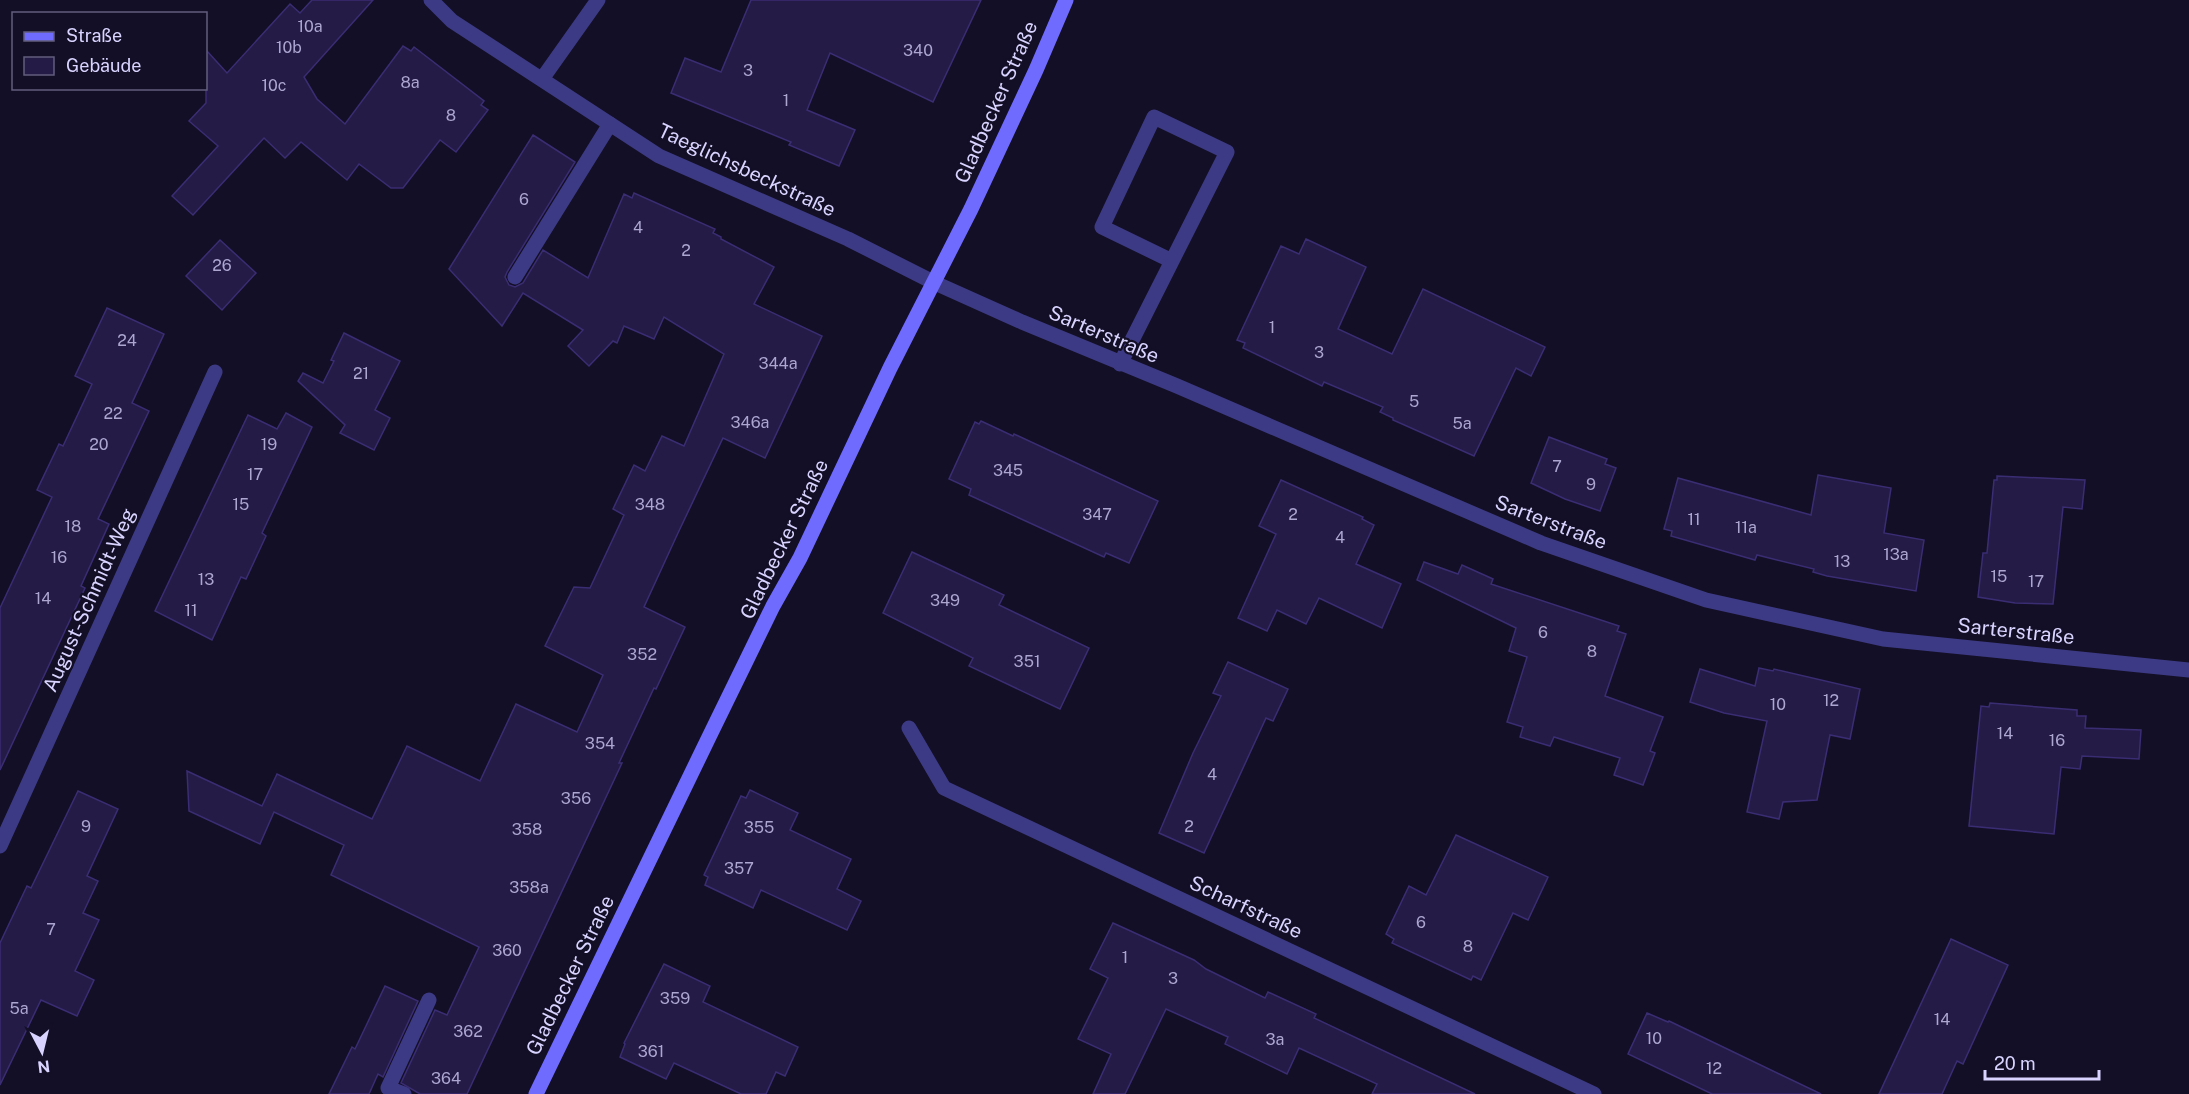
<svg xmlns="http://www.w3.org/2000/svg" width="2189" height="1094" font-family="'Public Sans',sans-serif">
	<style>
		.building { fill: #241b47; stroke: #3b2d73; stroke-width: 1.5 }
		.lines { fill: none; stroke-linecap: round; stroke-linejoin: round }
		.lane { stroke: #3d3a85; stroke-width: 15 }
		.street { stroke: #3d3a85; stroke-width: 15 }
		.secondary { stroke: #6f6bff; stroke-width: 15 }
		.labels { text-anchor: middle; stroke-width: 4.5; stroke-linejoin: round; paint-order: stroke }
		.number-label { font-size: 16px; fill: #aca6d1 }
		.street-label { font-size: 20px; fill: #d9d4ff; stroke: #130f26 }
	</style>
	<rect width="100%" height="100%" fill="#130f26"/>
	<g class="building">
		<polygon points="312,0 373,0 304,77 317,99 345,124 403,46 411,51 414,47 484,101 481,105 488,110 456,152 440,140 403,188 391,188 359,164 347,180 301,142 285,158 264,138 193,215 172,196 218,146 189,121 206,103 206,50 227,73 290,4 300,13"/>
		<polygon points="751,0 981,0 933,102 830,53 807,110 855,130 839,166 789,145 791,142 671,93 685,58 721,72"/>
		<polygon points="533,135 575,162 507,272 505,277 509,285 515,287 523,283 543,250 588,278 624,194 632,198 634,193 715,229 713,233 721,237 721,239 774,267 754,304 822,336 765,458 723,438 678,533 644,607 685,627 656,689 654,688 619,763 622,763 467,1094 420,1094 401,1083 435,1010 447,1015 479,947 331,875 344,845 274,812 260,844 189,811 187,771 262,806 277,774 372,819 407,746 480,781 516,704 577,732 603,675 545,646 574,587 590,588 624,515 613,509 634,465 645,471 662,436 684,446 724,354 664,317 654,339 624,326 617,343 613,341 589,366 568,346 583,330 523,293 502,326 449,269"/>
		<polygon points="1306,239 1366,267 1338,329 1392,354 1423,289 1545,347 1531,376 1516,368 1474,456 1393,420 1393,418 1380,412 1383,407 1324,382 1322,386 1243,348 1245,343 1237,340 1281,246 1299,254"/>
		<polygon points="220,240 256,273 222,310 186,276"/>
		<polygon points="107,308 164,334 132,403 149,411 98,519 109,524 81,586 85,588 0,770 0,608 52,497 37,490 59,444 63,446 92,384 75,376"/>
		<polygon points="344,333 400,361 375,410 390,418 374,450 340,433 345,425 298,381 303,373 323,383 334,361 331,360"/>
		<polygon points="286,413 312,427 262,533 266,536 246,579 241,577 212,640 155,611 248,415 277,429"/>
		<polygon points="981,421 1013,436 1014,434 1158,501 1129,563 1106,553 1104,557 969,495 971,489 949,479 975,422 979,424"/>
		<polygon points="1549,437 1607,459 1605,464 1616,468 1600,511 1565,499 1531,483"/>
		<polygon points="1818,475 1891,488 1884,533 1924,540 1916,591 1827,576 1813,572 1814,569 1757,555 1755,560 1671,536 1672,531 1664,529 1678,478 1811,515"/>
		<polygon points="1997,476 2085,480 2082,509 2063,507 2053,604 2015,603 1978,597 1983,553 1987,553 1994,480 1997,480"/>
		<polygon points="1281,480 1363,517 1362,519 1374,525 1356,564 1401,584 1382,628 1319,598 1306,624 1277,610 1267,631 1238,618 1276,534 1259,526"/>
		<polygon points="912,552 1004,595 999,605 1089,648 1060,709 969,666 973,658 883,613"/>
		<polygon points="1424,562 1458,574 1462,565 1493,579 1491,584 1619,626 1617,631 1626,634 1605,696 1663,717 1650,751 1655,753 1643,785 1614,775 1620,758 1554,737 1550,746 1520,737 1523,727 1507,722 1527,657 1509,651 1516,628 1417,580"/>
		<polygon points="1228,662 1288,689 1273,721 1266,718 1204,853 1159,833 1193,753 1221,696 1213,693"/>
		<polygon points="1759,668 1773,671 1774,669 1860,689 1850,739 1830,735 1817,800 1783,802 1779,819 1747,812 1767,721 1724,713 1690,702 1700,669 1755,686"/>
		<polygon points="1990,703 2077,710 2077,716 2086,716 2085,728 2141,730 2139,759 2082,756 2080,769 2061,767 2054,834 1969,826 1981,706 1989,707"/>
		<polygon points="750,790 798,813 790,830 851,859 837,889 861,901 847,930 761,890 753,908 705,885 708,877 704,875 720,841 741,796 746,798"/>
		<polygon points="78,791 118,809 87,876 98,881 83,913 99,920 75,971 94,980 77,1016 41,1000 0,1085 0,943 27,886 31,888"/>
		<polygon points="1456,835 1548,877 1528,920 1513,913 1481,980 1473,976 1471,980 1392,943 1394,939 1386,934 1409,886 1426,895"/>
		<polygon points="1113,923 1194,960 1206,969 1265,998 1268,992 1316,1014 1314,1018 1475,1094 1372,1094 1377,1084 1299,1048 1287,1074 1225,1044 1228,1037 1166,1009 1125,1094 1093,1094 1111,1054 1078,1039 1108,978 1090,969"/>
		<polygon points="1951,939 2008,965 1963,1064 1957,1061 1942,1094 1879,1094"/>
		<polygon points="664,964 710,986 703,1002 798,1047 785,1076 776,1072 766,1094 741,1094 674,1063 666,1079 620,1057 625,1044 624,1043"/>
		<polygon points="385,986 418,1001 383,1077 378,1074 369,1094 329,1094 352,1047 355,1049"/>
		<polygon points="1647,1013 1668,1022 1669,1021 1821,1094 1712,1094 1628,1054"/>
	</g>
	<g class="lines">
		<g class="lane">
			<polyline points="542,79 598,0"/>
			<polyline points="515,277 610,124"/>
			<polyline points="1120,364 1227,152 1154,117 1102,227 1172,261"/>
			<polyline points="404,1094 388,1088 429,1000"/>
		</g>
		<g class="street">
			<polyline points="431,0 452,21 659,156 848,239 935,283 1022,322 1177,386 1541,543 1706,600 1883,639 2189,670"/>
			<polyline points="909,728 944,788 1594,1094"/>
			<polyline points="0,846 215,372"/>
		</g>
		<polyline class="secondary" points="536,1094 709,737 773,606 800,558 890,368 971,209 1036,70 1066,0"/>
	</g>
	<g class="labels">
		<g class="number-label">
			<text x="310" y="32">10a</text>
			<text x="289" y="53">10b</text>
			<text x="918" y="56">340</text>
			<text x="748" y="76">3</text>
			<text x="410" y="88">8a</text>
			<text x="274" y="91">10c</text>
			<text x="786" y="106">1</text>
			<text x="451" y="121">8</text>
			<text x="524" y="205">6</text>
			<text x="638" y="233">4</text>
			<text x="686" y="256">2</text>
			<text x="222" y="271">26</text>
			<text x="1272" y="333">1</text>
			<text x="127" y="346">24</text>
			<text x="1319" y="358">3</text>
			<text x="778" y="369">344a</text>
			<text x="361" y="379">21</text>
			<text x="1414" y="407">5</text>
			<text x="113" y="419">22</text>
			<text x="750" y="428">346a</text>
			<text x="1462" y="429">5a</text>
			<text x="99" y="450">20</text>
			<text x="269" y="450">19</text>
			<text x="1557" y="472">7</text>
			<text x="1008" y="476">345</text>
			<text x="255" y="480">17</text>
			<text x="1591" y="490">9</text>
			<text x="241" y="510">15</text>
			<text x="650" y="510">348</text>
			<text x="1097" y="520">347</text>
			<text x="1293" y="520">2</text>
			<text x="1694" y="525">11</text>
			<text x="73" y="532">18</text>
			<text x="1746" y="533">11a</text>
			<text x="1340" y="543">4</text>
			<text x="1896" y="560">13a</text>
			<text x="59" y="563">16</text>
			<text x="1842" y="567">13</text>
			<text x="1999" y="582">15</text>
			<text x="206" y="585">13</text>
			<text x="2036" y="587">17</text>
			<text x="43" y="604">14</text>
			<text x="945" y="606">349</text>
			<text x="191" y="616">11</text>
			<text x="1543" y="638">6</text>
			<text x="1592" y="657">8</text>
			<text x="642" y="660">352</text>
			<text x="1027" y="667">351</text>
			<text x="1831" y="706">12</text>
			<text x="1778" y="710">10</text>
			<text x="2005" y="739">14</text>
			<text x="2057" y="746">16</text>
			<text x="600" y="749">354</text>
			<text x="1212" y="780">4</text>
			<text x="576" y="804">356</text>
			<text x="86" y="832">9</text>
			<text x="1189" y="832">2</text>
			<text x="759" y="833">355</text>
			<text x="527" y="835">358</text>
			<text x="739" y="874">357</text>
			<text x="529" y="893">358a</text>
			<text x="1421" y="928">6</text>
			<text x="51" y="935">7</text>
			<text x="1468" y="952">8</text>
			<text x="507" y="956">360</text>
			<text x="1125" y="963">1</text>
			<text x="1173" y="984">3</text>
			<text x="675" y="1004">359</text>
			<text x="19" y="1014">5a</text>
			<text x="1942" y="1025">14</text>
			<text x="468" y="1037">362</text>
			<text x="1654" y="1044">10</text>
			<text x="1275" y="1045">3a</text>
			<text x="651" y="1057">361</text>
			<text x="1714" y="1074">12</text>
			<text x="446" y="1084">364</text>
		</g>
		<g class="street-label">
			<text transform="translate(996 102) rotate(-66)" y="7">Gladbecker Straße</text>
			<text transform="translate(747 170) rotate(25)" y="7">Taeglichsbeckstraße</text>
			<text transform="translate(1104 334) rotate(23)" y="7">Sarterstraße</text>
			<text transform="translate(1551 522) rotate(21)" y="7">Sarterstraße</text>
			<text transform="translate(784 539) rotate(-64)" y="7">Gladbecker Straße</text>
			<text transform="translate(89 600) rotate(-66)" y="7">August-Schmidt-Weg</text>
			<text transform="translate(2016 631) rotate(6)" y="7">Sarterstraße</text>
			<text transform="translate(1246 907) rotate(25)" y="7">Scharfstraße</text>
			<text transform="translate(570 975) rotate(-64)" y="7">Gladbecker Straße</text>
		</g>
	</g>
	<rect x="12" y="12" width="195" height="78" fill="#130f26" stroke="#625e7d" stroke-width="1.5"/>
	<rect x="24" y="32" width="30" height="9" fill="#6f6bff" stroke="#625e7d" stroke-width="1.5"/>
	<text x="66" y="42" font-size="18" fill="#d9d4ff">Straße</text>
	<rect x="24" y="57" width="30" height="18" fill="#241b47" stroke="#625e7d" stroke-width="1.5"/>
	<text x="66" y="72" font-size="18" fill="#d9d4ff">Gebäude</text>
	<g transform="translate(42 1052) rotate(173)" stroke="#130f26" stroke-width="4.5" paint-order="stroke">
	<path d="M0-4.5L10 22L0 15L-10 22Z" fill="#d9d4ff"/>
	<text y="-9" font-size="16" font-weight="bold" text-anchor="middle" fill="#d9d4ff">N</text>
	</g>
	<path d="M1985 1070v9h114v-9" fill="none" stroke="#d9d4ff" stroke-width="3"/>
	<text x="1994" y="1070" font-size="18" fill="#d9d4ff" stroke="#130f26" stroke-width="4.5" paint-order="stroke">20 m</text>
</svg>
